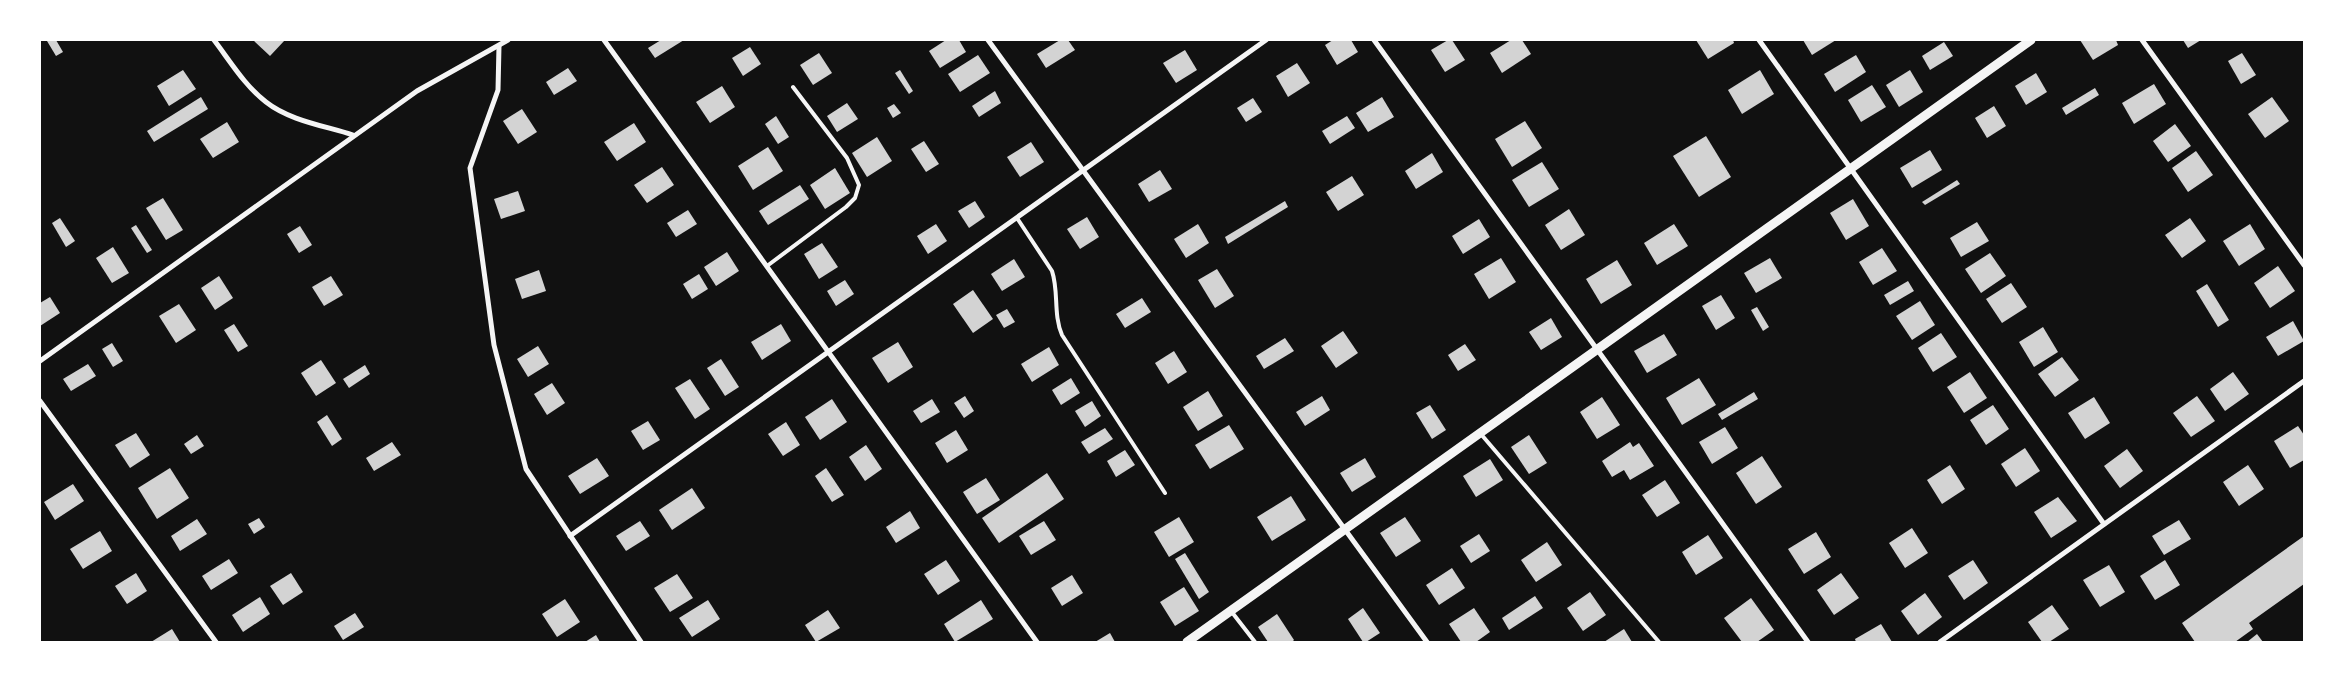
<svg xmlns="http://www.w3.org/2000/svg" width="2344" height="682" font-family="Roboto,sans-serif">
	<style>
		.building { fill: #d3d3d3 }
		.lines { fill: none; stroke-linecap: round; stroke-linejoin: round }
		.service { stroke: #f5f5f5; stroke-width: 4 }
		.minor { stroke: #f5f5f5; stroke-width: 5 }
		.tertiary { stroke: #f5f5f5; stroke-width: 9 }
	</style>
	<rect width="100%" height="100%" fill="#111"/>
	<g class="building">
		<polygon points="49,40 56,40 63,52 56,56 47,41"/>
		<polygon points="253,40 285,40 270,56"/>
		<polygon points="661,40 684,40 655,58 648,48"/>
		<polygon points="946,40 959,40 966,52 940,68 929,51"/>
		<polygon points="1060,40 1068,40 1075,50 1046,68 1037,54"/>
		<polygon points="1333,40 1351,40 1358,52 1337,65 1325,45"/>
		<polygon points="1448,40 1452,40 1465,60 1445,72 1431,50"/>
		<polygon points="1511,40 1522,40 1531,54 1502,73 1490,53"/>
		<polygon points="1696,40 1733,40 1734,43 1708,59"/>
		<polygon points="1803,40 1836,40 1812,55"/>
		<polygon points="2080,40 2116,40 2118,45 2093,60"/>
		<polygon points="2183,40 2201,40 2188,48"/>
		<polygon points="1944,42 1953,56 1930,70 1922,56"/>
		<polygon points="750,47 761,64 743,76 732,58"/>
		<polygon points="1185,50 1197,70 1176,83 1163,63"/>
		<polygon points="819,53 832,73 813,85 800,65"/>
		<polygon points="2242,53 2256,75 2241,84 2228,61"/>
		<polygon points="978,55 990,73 960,92 948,74"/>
		<polygon points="1856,55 1866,72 1835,92 1824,74"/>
		<polygon points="1297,63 1310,83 1288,97 1276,76"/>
		<polygon points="568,68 577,81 554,95 546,82"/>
		<polygon points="183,70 196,89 169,106 157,86"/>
		<polygon points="900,70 913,91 909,94 895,73"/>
		<polygon points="1760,70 1774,94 1742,114 1728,90"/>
		<polygon points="1910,70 1923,92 1899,107 1886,85"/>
		<polygon points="2036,73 2047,92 2026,105 2015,86"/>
		<polygon points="2154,84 2166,104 2134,124 2122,103"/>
		<polygon points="1872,85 1886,107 1861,122 1848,100"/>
		<polygon points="722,86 735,107 710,123 696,102"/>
		<polygon points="2095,88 2099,95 2066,115 2062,108"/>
		<polygon points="995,91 1001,103 979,117 972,106"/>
		<polygon points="201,97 208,109 154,142 147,131"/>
		<polygon points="1382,97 1394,117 1368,132 1356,113"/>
		<polygon points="2272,97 2289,121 2265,138 2248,114"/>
		<polygon points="1253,98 1262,112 1246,122 1237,108"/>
		<polygon points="847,103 858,119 837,132 827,116"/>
		<polygon points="894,104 901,113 893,118 887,108"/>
		<polygon points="1994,106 2006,126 1987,138 1975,118"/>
		<polygon points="522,109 537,132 518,144 503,121"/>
		<polygon points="776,116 789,137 778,144 765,124"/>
		<polygon points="1347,116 1355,128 1330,144 1322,131"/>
		<polygon points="1525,121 1542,148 1512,167 1495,139"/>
		<polygon points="227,122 239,142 213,158 200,139"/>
		<polygon points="634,123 646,142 617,161 604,142"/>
		<polygon points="2175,124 2191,146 2168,162 2153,141"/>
		<polygon points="1706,136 1731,177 1699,197 1673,156"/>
		<polygon points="877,137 892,161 867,177 852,153"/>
		<polygon points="924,141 939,164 926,172 911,149"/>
		<polygon points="1031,142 1044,162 1020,177 1007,157"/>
		<polygon points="768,147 783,171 753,190 738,166"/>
		<polygon points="1930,150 1942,170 1912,188 1900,168"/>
		<polygon points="2196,151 2213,175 2188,192 2172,168"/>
		<polygon points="1432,153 1443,172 1416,189 1405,171"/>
		<polygon points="1542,162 1559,189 1529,207 1512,180"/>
		<polygon points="662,167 674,185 647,203 634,185"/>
		<polygon points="835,168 850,193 825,209 810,185"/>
		<polygon points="1160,170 1172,189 1149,202 1138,184"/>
		<polygon points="1352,176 1364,195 1338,211 1326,192"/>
		<polygon points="1957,180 1960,184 1925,205 1922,202"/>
		<polygon points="800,185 809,199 768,225 759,211"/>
		<polygon points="518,191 525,211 501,219 494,199"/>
		<polygon points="163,198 183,230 166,240 146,208"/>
		<polygon points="1853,199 1869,226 1846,240 1830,213"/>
		<polygon points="975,201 985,217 969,228 958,211"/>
		<polygon points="1285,201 1288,207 1228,244 1225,237"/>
		<polygon points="1569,209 1585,235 1561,250 1545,225"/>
		<polygon points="688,210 697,224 676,237 667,223"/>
		<polygon points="1087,217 1099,237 1080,249 1067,229"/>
		<polygon points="60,218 75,241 66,247 52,223"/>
		<polygon points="2190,218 2206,241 2182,258 2165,235"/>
		<polygon points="1479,219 1490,237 1463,254 1452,236"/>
		<polygon points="1977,222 1989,241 1961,257 1950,238"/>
		<polygon points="936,224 947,241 928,254 917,236"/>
		<polygon points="1198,224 1209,243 1186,258 1174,239"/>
		<polygon points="1674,224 1688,246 1657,265 1644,243"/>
		<polygon points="2250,224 2265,249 2239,266 2223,241"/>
		<polygon points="136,225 152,250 147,253 131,228"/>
		<polygon points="300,226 312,245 299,253 287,234"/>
		<polygon points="822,243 838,267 819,279 804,254"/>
		<polygon points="113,247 129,273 112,283 96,258"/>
		<polygon points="1882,248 1897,271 1873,285 1859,262"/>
		<polygon points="727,252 739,271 716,286 704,267"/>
		<polygon points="1990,253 2006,276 1981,293 1965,269"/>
		<polygon points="1501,258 1516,282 1489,299 1474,274"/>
		<polygon points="1770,258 1782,278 1756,293 1744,273"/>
		<polygon points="1014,259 1025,277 1002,291 991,274"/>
		<polygon points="1617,260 1632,285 1601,304 1586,279"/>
		<polygon points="2278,266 2295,291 2270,308 2254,283"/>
		<polygon points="1217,269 1234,296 1215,308 1198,280"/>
		<polygon points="539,270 546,291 522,299 515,279"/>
		<polygon points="699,274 708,289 692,299 683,284"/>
		<polygon points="219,276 233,298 215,310 201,288"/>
		<polygon points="331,276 343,295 324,306 312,287"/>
		<polygon points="845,280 854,294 836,306 827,291"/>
		<polygon points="1908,281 1914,291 1890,305 1884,295"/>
		<polygon points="2011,283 2027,307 2002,323 1986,299"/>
		<polygon points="2207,284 2229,320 2218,327 2196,291"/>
		<polygon points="973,290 993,319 973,333 953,304"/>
		<polygon points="1721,295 1735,318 1716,330 1702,306"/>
		<polygon points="50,297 60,313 40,326 40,303"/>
		<polygon points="1142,298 1151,312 1125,328 1116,314"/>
		<polygon points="1920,301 1935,325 1912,340 1896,316"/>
		<polygon points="179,304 196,330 176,343 159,316"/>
		<polygon points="1757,307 1769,327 1763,331 1751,310"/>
		<polygon points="1007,309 1015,322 1004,328 996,315"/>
		<polygon points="1551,318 1562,337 1541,350 1529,332"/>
		<polygon points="2293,321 2304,341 2278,356 2266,337"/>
		<polygon points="234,324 248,346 238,352 224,330"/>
		<polygon points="781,324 791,341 762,360 751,342"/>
		<polygon points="2043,327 2058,352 2034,367 2019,342"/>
		<polygon points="1343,331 1358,353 1336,368 1321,346"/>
		<polygon points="1941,333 1957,357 1933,372 1918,348"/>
		<polygon points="1664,334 1677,355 1647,373 1634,351"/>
		<polygon points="1285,338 1294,351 1264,369 1256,356"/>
		<polygon points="898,342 913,367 888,383 872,358"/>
		<polygon points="112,343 123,361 113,367 102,349"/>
		<polygon points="1465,344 1476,360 1458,371 1448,355"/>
		<polygon points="538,346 549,364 528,377 517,359"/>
		<polygon points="1049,347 1059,365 1032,382 1021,364"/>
		<polygon points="1174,351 1187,372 1168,384 1155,363"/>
		<polygon points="2062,357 2079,380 2055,397 2038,374"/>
		<polygon points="721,359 739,387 725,396 707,368"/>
		<polygon points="321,360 336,383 316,396 301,373"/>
		<polygon points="88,364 96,376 71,391 63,379"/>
		<polygon points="365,365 370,374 349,388 343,379"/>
		<polygon points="1970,372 1987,398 1964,413 1947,387"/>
		<polygon points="2233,372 2249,394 2225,411 2210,389"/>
		<polygon points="1071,378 1080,393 1061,405 1052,390"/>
		<polygon points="1699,378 1716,405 1682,425 1666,398"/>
		<polygon points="690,379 710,409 695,419 675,388"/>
		<polygon points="552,383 565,403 547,415 534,394"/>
		<polygon points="1208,391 1223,416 1198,431 1183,407"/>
		<polygon points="1754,392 1758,399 1722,420 1718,414"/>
		<polygon points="965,396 974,411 964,418 954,403"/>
		<polygon points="1322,396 1330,410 1305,426 1296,412"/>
		<polygon points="2197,396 2215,421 2191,437 2173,413"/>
		<polygon points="1602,397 1620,425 1597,439 1580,412"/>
		<polygon points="2094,397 2110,423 2085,439 2068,413"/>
		<polygon points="832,399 847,422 820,440 805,417"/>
		<polygon points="932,399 940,412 921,423 913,411"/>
		<polygon points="1092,401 1101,416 1085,427 1075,411"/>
		<polygon points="1430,405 1446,430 1432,439 1416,413"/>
		<polygon points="1993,405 2009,429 1986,445 1970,420"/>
		<polygon points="327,415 342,439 332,446 317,422"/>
		<polygon points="648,421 660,440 643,450 631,431"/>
		<polygon points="786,422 800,445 783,456 768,434"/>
		<polygon points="1229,425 1244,449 1210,469 1195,445"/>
		<polygon points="2298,426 2304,435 2304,460 2290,468 2274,441"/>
		<polygon points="1725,427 1738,448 1712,464 1699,442"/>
		<polygon points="1105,428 1113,439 1089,454 1081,442"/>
		<polygon points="956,430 968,450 947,463 935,443"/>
		<polygon points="136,433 150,455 130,468 115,445"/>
		<polygon points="197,435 204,446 191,454 184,444"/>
		<polygon points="1529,435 1547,463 1529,474 1511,447"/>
		<polygon points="392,442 401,455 374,471 366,458"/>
		<polygon points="1630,442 1633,447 1639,443 1654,466 1630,480 1624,470 1612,477 1602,461"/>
		<polygon points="866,445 882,469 865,481 849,457"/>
		<polygon points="2025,448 2040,471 2016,487 2001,464"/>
		<polygon points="2127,449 2143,471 2120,488 2104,466"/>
		<polygon points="1125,450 1135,465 1116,477 1107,461"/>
		<polygon points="1762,456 1782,487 1756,504 1736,473"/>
		<polygon points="597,458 609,476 580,494 568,476"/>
		<polygon points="1365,458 1376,477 1352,492 1340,473"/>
		<polygon points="1490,459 1503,480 1476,497 1463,476"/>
		<polygon points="1950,465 1965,489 1942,504 1927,480"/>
		<polygon points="2248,465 2264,489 2239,506 2223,482"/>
		<polygon points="170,468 189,498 157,519 138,488"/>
		<polygon points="826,468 844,495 832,502 815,476"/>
		<polygon points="1047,473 1064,499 999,543 982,518"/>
		<polygon points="986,478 1000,500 977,514 963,492"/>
		<polygon points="1665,480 1680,503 1657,517 1642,495"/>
		<polygon points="73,484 84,501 55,520 44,502"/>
		<polygon points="692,488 705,508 672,530 659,510"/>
		<polygon points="1291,496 1306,520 1272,541 1257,517"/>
		<polygon points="2058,497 2077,521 2051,538 2034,512"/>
		<polygon points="910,511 920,528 896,543 886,527"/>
		<polygon points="1179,517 1194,542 1169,557 1154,532"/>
		<polygon points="1405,517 1421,541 1396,557 1380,533"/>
		<polygon points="259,518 265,527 254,534 248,524"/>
		<polygon points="197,519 207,534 180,551 171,536"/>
		<polygon points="2179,520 2191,539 2164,555 2152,536"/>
		<polygon points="640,521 650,536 626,551 616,536"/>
		<polygon points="1044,521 1056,540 1031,555 1019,536"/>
		<polygon points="1912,528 1928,553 1905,568 1889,543"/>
		<polygon points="100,531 112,551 83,569 70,549"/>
		<polygon points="1816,532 1831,557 1804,574 1788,549"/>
		<polygon points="1479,534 1490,551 1471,563 1460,546"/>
		<polygon points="1708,535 1723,558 1696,575 1682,552"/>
		<polygon points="2304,536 2304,584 2249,623 2253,629 2235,642 2195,642 2182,623"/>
		<polygon points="1547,542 1562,565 1536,582 1521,560"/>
		<polygon points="1185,553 1209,592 1199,599 1175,559"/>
		<polygon points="229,559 238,573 211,590 202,576"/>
		<polygon points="946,560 960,581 938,595 924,574"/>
		<polygon points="1973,560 1988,583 1964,600 1948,576"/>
		<polygon points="2165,560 2180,585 2155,600 2140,576"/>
		<polygon points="2109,565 2125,592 2100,607 2083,580"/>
		<polygon points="1452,568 1465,588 1439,605 1426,585"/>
		<polygon points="136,573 147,591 127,604 115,586"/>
		<polygon points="291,573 303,592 283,605 270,586"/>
		<polygon points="1841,573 1859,598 1834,615 1817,590"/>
		<polygon points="677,574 693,598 670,612 654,588"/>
		<polygon points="1072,575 1083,593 1062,606 1051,588"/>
		<polygon points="1184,587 1199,611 1175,626 1160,602"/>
		<polygon points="1590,592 1606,615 1583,631 1567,608"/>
		<polygon points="1925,593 1942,617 1918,635 1901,611"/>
		<polygon points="1535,596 1543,608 1509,630 1502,618"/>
		<polygon points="260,597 270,614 243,632 232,615"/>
		<polygon points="1751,598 1774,630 1757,642 1742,642 1724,618"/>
		<polygon points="565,599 580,622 557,637 542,614"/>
		<polygon points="708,600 720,619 692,637 679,618"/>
		<polygon points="981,600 993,619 955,642 944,624"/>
		<polygon points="2052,605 2069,629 2049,642 2042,642 2028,622"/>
		<polygon points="1363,608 1380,633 1366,642 1363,642 1348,619"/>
		<polygon points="1474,608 1490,632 1476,642 1461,642 1449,624"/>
		<polygon points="828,610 840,628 816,642 805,625"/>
		<polygon points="355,613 364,627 343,640 334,626"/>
		<polygon points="1277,614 1294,640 1292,642 1268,642 1258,627"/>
		<polygon points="1881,624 1892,642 1856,642 1855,639"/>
		<polygon points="172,629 180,642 151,642"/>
		<polygon points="1624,629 1632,642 1604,642"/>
		<polygon points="1110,633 1115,642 1095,642"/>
		<polygon points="2257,634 2263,642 2247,642"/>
		<polygon points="596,635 600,642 585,642"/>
	</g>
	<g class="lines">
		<g class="service">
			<path d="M1017,218l35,53c7,21 1,43 10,64l103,158"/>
			<polyline points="767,266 846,207 855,198 859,185 847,158 793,87"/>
			<polyline points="1480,433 1659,642"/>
			<polyline points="1231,611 1255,642"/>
		</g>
		<g class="minor">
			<path d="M214,40c16,21 31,46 52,62 24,19 60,24 87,33"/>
			<polyline points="604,40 1037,642"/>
			<polyline points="988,40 1427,642"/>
			<polyline points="1374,40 1808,642"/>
			<polyline points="1759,40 2104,524"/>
			<polyline points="2142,40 2304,265"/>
			<polyline points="499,46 498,90 470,168 494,345 526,469 641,642"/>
			<polyline points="40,361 417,91 508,40"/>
			<polyline points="40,401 216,642"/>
			<polyline points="570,536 1266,40"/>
			<polyline points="1940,642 2304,381"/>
		</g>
		<polyline class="tertiary" points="1187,642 2031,40"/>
	</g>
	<rect width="2344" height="682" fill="none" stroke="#ffffff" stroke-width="82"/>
</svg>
